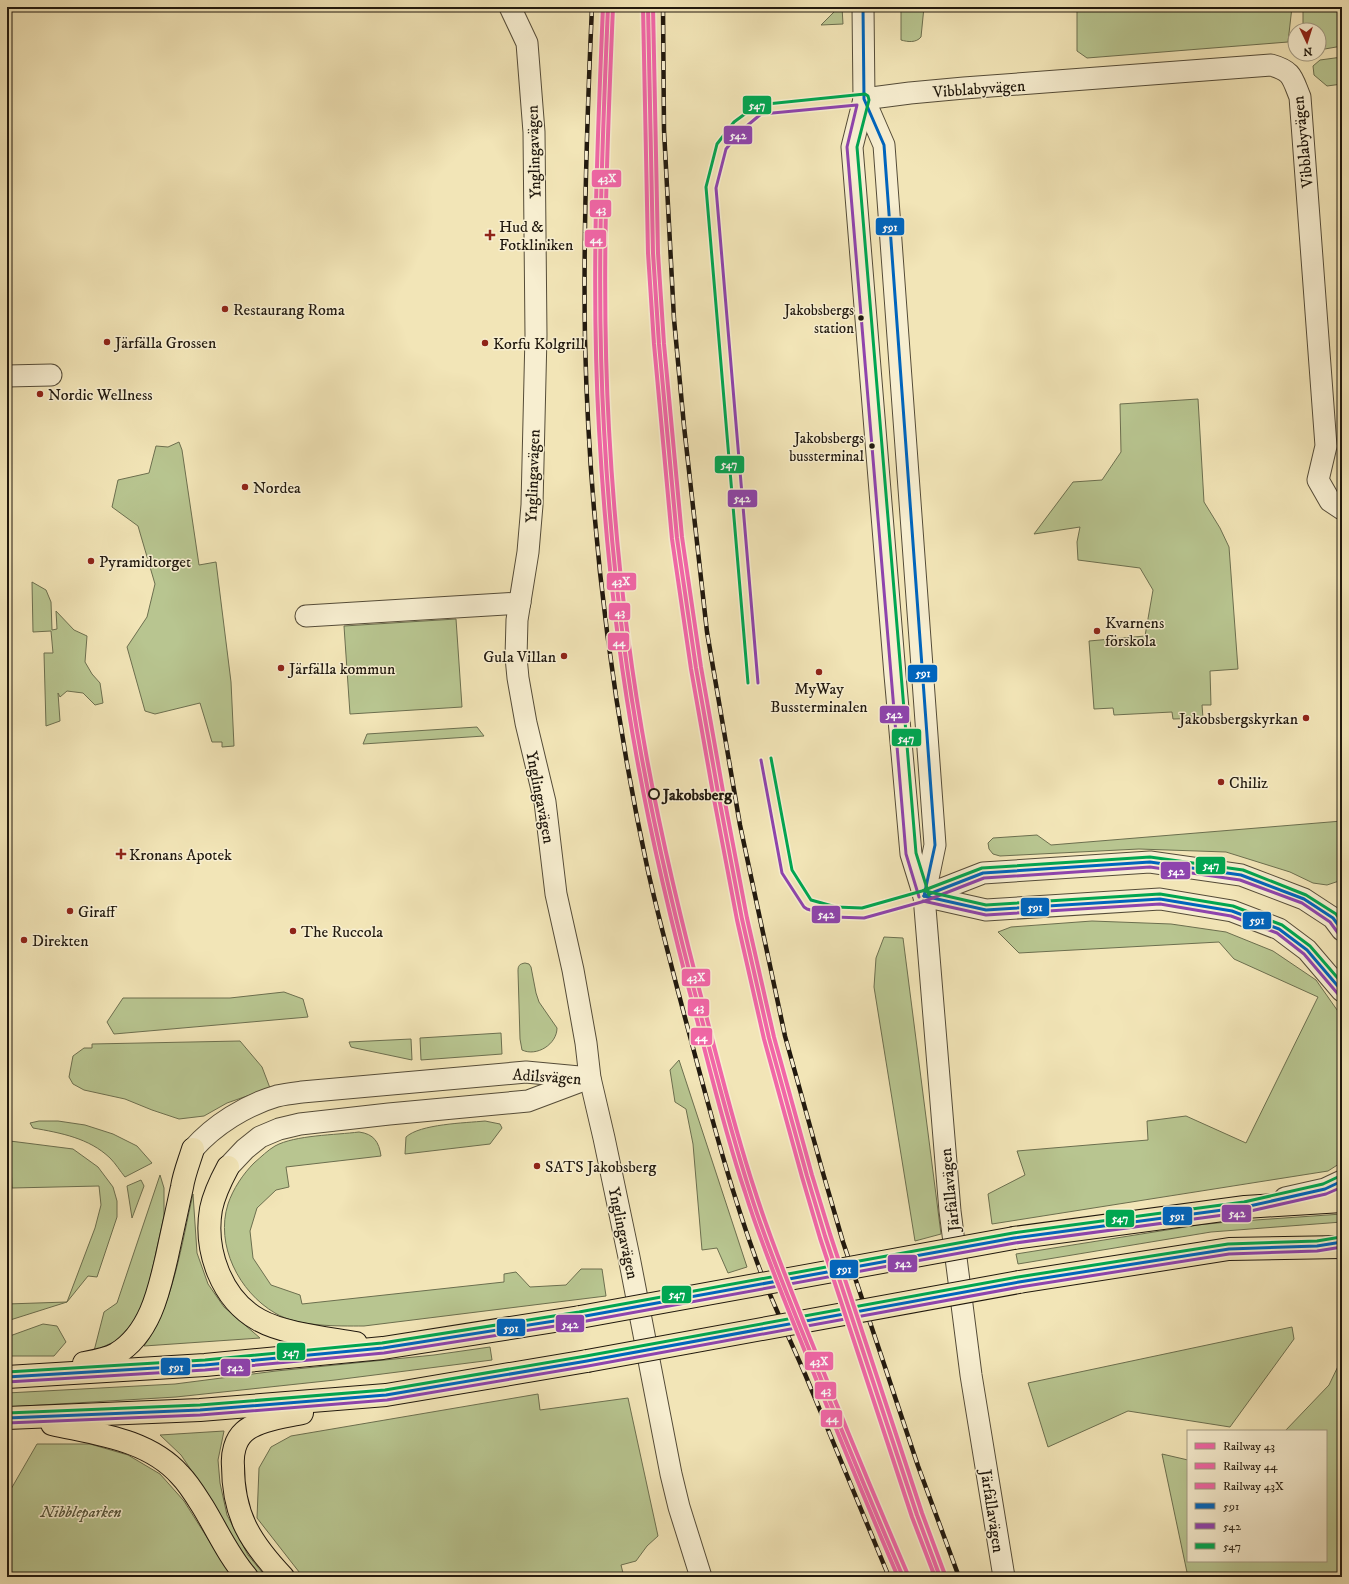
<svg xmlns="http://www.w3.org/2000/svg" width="1349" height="1584" font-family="'IM FELL DW Pica',serif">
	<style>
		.green { fill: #b8c590; stroke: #6c6f4f }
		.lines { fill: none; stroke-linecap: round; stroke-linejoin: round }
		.minor-casing { stroke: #554c38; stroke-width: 23 }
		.major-casing { stroke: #21190e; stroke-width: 24 }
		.minor { stroke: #f7eed0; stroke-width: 21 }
		.major { stroke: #f2e5b7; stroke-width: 22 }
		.rail-casing { stroke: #21190e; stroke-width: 4.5 }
		.rail { stroke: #f7eed0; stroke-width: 3; stroke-dasharray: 9; stroke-linecap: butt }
		.major-bridge-casing { stroke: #21190e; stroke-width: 24; stroke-linecap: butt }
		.major-bridge { stroke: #f2e5b7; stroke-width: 22 }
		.bus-1-casing { stroke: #f7eed0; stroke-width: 6 }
		.bus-2-casing { stroke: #f7eed0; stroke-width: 6 }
		.bus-3-casing { stroke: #f7eed0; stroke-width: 6 }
		.bus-1 { stroke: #0065bd; stroke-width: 3 }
		.bus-2 { stroke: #8e44ad; stroke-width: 3 }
		.bus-3 { stroke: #00a651; stroke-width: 3 }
		.rail-1-casing { stroke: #f7eed0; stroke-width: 7 }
		.rail-2-casing { stroke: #f7eed0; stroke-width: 7 }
		.rail-3-casing { stroke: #f7eed0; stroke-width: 7 }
		.rail-1 { stroke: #f166a7; stroke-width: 4 }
		.rail-2 { stroke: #f166a7; stroke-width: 4 }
		.rail-3 { stroke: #f166a7; stroke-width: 4 }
		.poi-dot { fill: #8f2418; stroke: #f7eed0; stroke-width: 1.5 }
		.bus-dot { fill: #21190e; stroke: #f7eed0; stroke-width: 1.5 }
		.stop-dot { fill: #f7eed0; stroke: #21190e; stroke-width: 2 }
		.labels { text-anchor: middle; stroke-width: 3; stroke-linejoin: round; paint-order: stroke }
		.bus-label { font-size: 15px; fill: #21190e; stroke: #f7eed0; text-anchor: end }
		.street-label { font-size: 16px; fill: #21190e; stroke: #f7eed0 }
		.poi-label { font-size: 16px; fill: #21190e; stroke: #f7eed0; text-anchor: start }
		.stop-label { font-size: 16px; font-weight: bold; fill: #21190e; stroke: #f7eed0; text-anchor: start }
		.park-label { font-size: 16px; font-style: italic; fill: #56553c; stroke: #f7eed0 }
		.line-badge { stroke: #f7eed0; stroke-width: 1.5 }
		.badge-label { font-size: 11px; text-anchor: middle; font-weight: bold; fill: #fff }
	</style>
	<rect width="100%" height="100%" fill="#f2e5b7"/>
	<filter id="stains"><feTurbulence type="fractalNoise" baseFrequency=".005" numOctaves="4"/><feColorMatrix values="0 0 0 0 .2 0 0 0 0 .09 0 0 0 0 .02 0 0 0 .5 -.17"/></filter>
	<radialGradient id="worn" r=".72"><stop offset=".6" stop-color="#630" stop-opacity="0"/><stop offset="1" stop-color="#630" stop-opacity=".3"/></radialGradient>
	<g class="green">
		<polygon points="834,7 842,7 843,24 821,25 834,12"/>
		<path d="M901,7h23l-3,30c-5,6 -13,5 -20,3z"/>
		<polygon points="1077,7 1292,7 1288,42 1087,58 1077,51"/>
		<polygon points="1303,7 1342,7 1342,46 1319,50 1319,30 1303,30"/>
		<polygon points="1342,57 1342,84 1327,86 1314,75 1313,66 1320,60"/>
		<polygon points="1198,399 1204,502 1220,528 1229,547 1238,669 1210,671 1211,705 1202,705 1203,718 1173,719 1172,712 1114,715 1113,708 1094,709 1089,641 1145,636 1153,590 1140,568 1078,560 1077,542 1080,527 1034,534 1073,482 1102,480 1121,452 1120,404"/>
		<polygon points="179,442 182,450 199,565 216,562 231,682 234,746 222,747 222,742 212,742 200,703 155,714 145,711 127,647 147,617 155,584 138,526 112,507 118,480 149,473 156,446 168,447"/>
		<polygon points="32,582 46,590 51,602 52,630 57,629 56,611 74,630 87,636 85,662 92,674 100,683 103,703 95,705 83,693 67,691 60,697 58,693 60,721 46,726 44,653 53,653 51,631 33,632"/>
		<polygon points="456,619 462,707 350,714 344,626"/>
		<polygon points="477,727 484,736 363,744 367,734"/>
		<polygon points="1342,821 1342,880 1327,885 1313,883 1290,872 1226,852 1139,849 1000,856 993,854 989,849 988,843 993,838 1037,835 1051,845"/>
		<polygon points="1092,921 1171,924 1226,932 1273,951 1316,980 1342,1017 1342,1162 1328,1171 992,1224 988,1194 1025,1175 1017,1151 1148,1140 1147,1121 1186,1116 1246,1143 1318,997 1234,959 1219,942 1019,953 998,932 1011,927"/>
		<polygon points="884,937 903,938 941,1234 915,1241 874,987 876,958"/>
		<path d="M525,963l4,1 2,3 5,26 3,9 18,26c0,16 -20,29 -35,22l-2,-11 -2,-68c0,-5 1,-7 7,-8z"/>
		<polygon points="284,992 303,999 308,1017 114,1034 107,1022 123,998 230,998"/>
		<polygon points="501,1033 502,1054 421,1060 420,1038"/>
		<polygon points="411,1039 412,1060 355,1048 351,1047 349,1042"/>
		<polygon points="240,1041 262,1067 270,1088 227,1103 204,1116 179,1119 152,1110 125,1099 84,1090 73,1084 69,1077 73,1056 84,1048 92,1048 92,1044"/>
		<polygon points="679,1060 747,1267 728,1273 717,1248 702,1250 693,1144 686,1109 675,1102 670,1070"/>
		<path d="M39,1121h19l27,4 28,9 24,12 15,17 -27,14c-5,-6 -9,-13 -15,-19 -21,-20 -49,-25 -77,-30l-3,-5z"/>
		<path d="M485,1121l15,3 2,4 -12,16 -85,10 1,-17c14,-13 59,-14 79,-16z"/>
		<path d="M359,1132c15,2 20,10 22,24l-95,11 3,20 -13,3 -19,18 -7,23 3,27 18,27 29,10 2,9 202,-22v-8l12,-2 14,15 36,-2 15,-16h21l4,27 -242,30c-27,0 -66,1 -89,-13 -36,-21 -60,-68 -47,-109 5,-15 15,-30 26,-41 7,-6 14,-13 21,-17 20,-11 61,-11 84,-14z"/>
		<polygon points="10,1141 73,1149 98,1167 113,1187 117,1201 117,1217 97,1277 88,1276 67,1302 7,1321 7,1304 67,1302 95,1228 101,1205 99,1186 12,1188"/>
		<polygon points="160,1175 164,1188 164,1216 145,1302 134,1322 116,1341 94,1351 104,1312 117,1303"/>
		<polygon points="141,1180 144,1186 132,1218 127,1186"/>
		<path d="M193,1194l4,59 11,31 16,23 36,31 -116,8c29,-40 38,-104 49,-152z"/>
		<polygon points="1342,1214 1342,1222 1211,1232 1018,1264 1016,1254 1198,1225 1227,1222"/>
		<polygon points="43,1324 57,1326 66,1342 54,1356 7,1356 7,1337"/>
		<polygon points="1292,1327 1294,1339 1230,1427 1128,1411 1048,1447 1028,1383"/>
		<polygon points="490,1347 492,1360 335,1380 176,1397 7,1407 7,1393 175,1384 276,1371 434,1355"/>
		<polygon points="1342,1358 1342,1577 1188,1577 1162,1454 1188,1460 1188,1561 1326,1561 1326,1431 1285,1431 1329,1385"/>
		<polygon points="538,1394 540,1410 628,1398 658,1536 647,1546 636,1561 621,1565 624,1577 303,1577 257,1518 259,1468 271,1447 291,1436"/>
		<polygon points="224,1431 218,1460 220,1483 227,1515 248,1555 266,1577 258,1577 228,1533 214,1504 181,1455 160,1435"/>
		<polygon points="37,1444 90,1444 128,1455 160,1474 184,1501 232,1577 7,1577 7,1496"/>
	</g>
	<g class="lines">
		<g class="minor-casing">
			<g id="minor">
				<polyline points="510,7 527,43 534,132 536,335 532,505 528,552 517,620 516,657 518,678 526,723 545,802 556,894 573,970 586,1043 590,1078 604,1138 629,1257 671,1474 679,1507 701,1577"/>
				<polyline points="863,7 864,99 852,147 895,675 911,854 924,896 950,1211 971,1375 1004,1577"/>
				<path d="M864,99l46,-6 54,-5 307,-23c22,6 21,13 29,32l26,349 -8,34 12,21 12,8"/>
				<polyline points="864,99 884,145 935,845 925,893"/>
				<polyline points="7,376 51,375"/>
				<polyline points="306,616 520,603"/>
				<polyline points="924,896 986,910 1160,899 1232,911 1279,929 1307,950 1342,991"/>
				<polyline points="924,896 983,873 1150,862 1241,875 1304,899 1333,918 1342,930"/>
				<path d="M193,1149c21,-24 53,-44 84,-53 8,-2 17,-3 25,-4l224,-20 64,6"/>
				<polyline points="228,1167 245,1149 260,1137 279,1129 300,1124 389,1114 528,1101 584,1080"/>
				<polyline points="1285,1198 1325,1189 1342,1181"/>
			</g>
		</g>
		<g class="major-casing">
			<g id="major">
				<path d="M228,1167c-7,13 -14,27 -17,42 -7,41 10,90 48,111 25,14 68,18 97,23"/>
				<polyline points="1014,1238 1245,1207 1342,1201"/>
				<polyline points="1019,1282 1229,1249 1342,1247"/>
				<path d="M84,1363c11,-2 23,-4 32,-9 34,-20 43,-63 51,-98 5,-23 10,-46 15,-69 2,-13 7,-25 11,-38"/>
				<polyline points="7,1377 205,1365 383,1348 580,1317"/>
				<polyline points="7,1418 200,1410 386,1395 587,1361"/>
				<path d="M52,1424c44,10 96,15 128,51 9,9 16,21 23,32 14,23 26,50 44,70"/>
				<path d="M283,1577c-33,-35 -50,-62 -50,-111 -1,-12 2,-26 11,-34 13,-12 40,-15 58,-19"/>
			</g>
		</g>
		<use href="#minor" class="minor"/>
		<use href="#major" class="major"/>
		<g class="rail-casing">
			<g id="rail">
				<path d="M592,7c-5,111 -9,222 -7,333 4,176 26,359 63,531 12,53 26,105 40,158 21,78 41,157 69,233 14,38 32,75 48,112 28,68 56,135 84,203"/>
				<polyline points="663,7 664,130 674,319 684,426 707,632 740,825 785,1036 823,1173 843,1242 883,1361 918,1466 959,1577"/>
			</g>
		</g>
		<use href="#rail" class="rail"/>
		<g class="major-bridge-casing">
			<g id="major-bridge">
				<polyline points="580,1317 1014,1238"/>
				<polyline points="587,1361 1019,1282"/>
			</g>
		</g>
		<use href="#major-bridge" class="major-bridge"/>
		<g class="bus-1-casing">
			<g id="bus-1">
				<polyline points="863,7 864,99 884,145 935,845 924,896"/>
				<polyline points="924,896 986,910 1160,899 1232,911 1279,929 1307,950 1342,991"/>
				<polyline points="924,896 983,873 1150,862 1241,875 1304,899 1333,918 1342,930"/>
				<polyline points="7,1377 205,1365 383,1348 580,1317 1014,1238 1245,1207 1325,1189 1342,1181"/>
				<polyline points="7,1418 200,1410 386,1395 587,1361 1019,1282 1229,1249 1317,1246 1342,1242"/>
			</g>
		</g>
		<g class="bus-2-casing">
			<g id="bus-2">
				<polyline points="758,683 716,188 726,149 742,130 761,114 857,105 847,147 906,854 919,897"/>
				<polyline points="761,760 782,873 804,907 807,909 834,917 864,918 925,901 984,878 1150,867 1240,880 1302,903 1330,922 1338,933"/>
				<polyline points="923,901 986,915 1160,904 1231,916 1277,933 1304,954 1338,994"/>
				<polyline points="7,1382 205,1370 384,1353 581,1322 1015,1243 1246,1212 1326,1194 1342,1187"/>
				<polyline points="7,1423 200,1415 387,1400 588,1366 1020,1287 1229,1254 1317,1251 1342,1247"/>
			</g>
		</g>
		<g class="bus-3-casing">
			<g id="bus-3">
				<polyline points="748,683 706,187 717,144 734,122 757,105 865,94 868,96 869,100 857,147 916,853 929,895"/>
				<polyline points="771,758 792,870 811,900 836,907 862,908 922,891 982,868 1150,857 1243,870 1306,895 1336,914 1342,922"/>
				<polyline points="925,891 986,905 1160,894 1233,906 1282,925 1310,946 1342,983"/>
				<polyline points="7,1372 205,1360 382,1343 579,1312 1013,1233 1244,1202 1323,1184 1340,1176"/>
				<polyline points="7,1413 200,1405 385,1390 586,1356 1018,1277 1228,1244 1317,1241 1341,1237"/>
			</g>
		</g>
		<use href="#bus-1" class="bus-1"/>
		<use href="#bus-2" class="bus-2"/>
		<use href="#bus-3" class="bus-3"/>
		<g class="rail-1-casing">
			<g id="rail-1">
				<path d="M608,7c-6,141 -12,281 -4,422 6,111 18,221 38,330 16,88 37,175 60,261 15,58 30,116 48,172 16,52 37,102 57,152 31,78 63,156 96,233"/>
				<polyline points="648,7 653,253 659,344 677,538 696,668 719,798 742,919 769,1038 807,1176 825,1236 917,1515 940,1577"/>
			</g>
		</g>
		<g class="rail-2-casing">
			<g id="rail-2">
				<path d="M603,7c-6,141 -12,281 -4,422 6,111 18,221 38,330 16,88 37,175 60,261 15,58 29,116 48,172 16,52 37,102 57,152 31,78 63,156 96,233"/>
				<polyline points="643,7 648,253 654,344 672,539 691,669 714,799 737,920 764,1039 802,1177 820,1238 912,1517 935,1577"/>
			</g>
		</g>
		<g class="rail-3-casing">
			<g id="rail-3">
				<path d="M613,7c-6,141 -12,281 -4,422 6,110 18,221 38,330 16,87 37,174 60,260 15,58 29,115 48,172 16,51 37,102 57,152 31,78 63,155 96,232"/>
				<polyline points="653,7 658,253 664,344 682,537 701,667 724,797 747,918 774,1037 812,1175 830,1234 922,1513 945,1575"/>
			</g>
		</g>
		<use href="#rail-1" class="rail-1"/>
		<use href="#rail-2" class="rail-2"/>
		<use href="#rail-3" class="rail-3"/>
	</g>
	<g class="poi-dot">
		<path d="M488 229h4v4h4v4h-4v4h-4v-4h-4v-4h4z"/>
		<circle cx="225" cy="309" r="4"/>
		<circle cx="107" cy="342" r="4"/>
		<circle cx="485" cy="343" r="4"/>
		<circle cx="40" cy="394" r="4"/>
		<circle cx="245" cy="487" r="4"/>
		<circle cx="91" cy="561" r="4"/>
		<circle cx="1097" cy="631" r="4"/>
		<circle cx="564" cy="656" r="4"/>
		<circle cx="281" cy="668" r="4"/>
		<circle cx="819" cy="672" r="4"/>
		<circle cx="1306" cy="718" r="4"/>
		<circle cx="1221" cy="782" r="4"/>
		<path d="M119 848h4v4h4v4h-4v4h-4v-4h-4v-4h4z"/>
		<circle cx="70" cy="911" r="4"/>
		<circle cx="293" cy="931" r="4"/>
		<circle cx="24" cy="940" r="4"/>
		<circle cx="537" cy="1166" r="4"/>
	</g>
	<g class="bus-dot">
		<circle cx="861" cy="318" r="3.5"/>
		<circle cx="872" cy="446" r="3.5"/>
	</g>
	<circle class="stop-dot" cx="654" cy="794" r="5"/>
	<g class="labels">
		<g class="bus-label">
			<text x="854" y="315">Jakobsbergs<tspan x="854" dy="18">station</tspan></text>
			<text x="864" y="443">Jakobsbergs<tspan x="864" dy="18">bussterminal</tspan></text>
		</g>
		<g class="street-label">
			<text transform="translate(979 88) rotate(-4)" y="6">Vibblabyvägen</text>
			<text transform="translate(1302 142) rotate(-96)" y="6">Vibblabyvägen</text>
			<text transform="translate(533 152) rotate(-92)" y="6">Ynglingavägen</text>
			<text transform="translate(532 476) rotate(-88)" y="6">Ynglingavägen</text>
			<text transform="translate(541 797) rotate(79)" y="6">Ynglingavägen</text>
			<text transform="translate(547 1076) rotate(4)" y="6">Adilsvägen</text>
			<text transform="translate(949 1190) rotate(-96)" y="6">Järfällavägen</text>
			<text transform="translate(624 1233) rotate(78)" y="6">Ynglingavägen</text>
			<text transform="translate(993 1511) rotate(81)" y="6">Järfällavägen</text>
		</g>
		<g class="poi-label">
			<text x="499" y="232">Hud &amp;<tspan x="499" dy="18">Fotkliniken</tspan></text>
			<text x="233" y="315">Restaurang Roma</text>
			<text x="115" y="348">Järfälla Grossen</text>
			<text x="493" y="349">Korfu Kolgrill</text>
			<text x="48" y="400">Nordic Wellness</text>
			<text x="253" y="493">Nordea</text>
			<text x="99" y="567">Pyramidtorget</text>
			<text x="1105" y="628">Kvarnens<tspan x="1105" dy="18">förskola</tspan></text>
			<text x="556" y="662" text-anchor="end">Gula Villan</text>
			<text x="289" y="674">Järfälla kommun</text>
			<text x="819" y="694" text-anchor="middle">MyWay<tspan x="819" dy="18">Bussterminalen</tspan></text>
			<text x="1298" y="724" text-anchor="end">Jakobsbergskyrkan</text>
			<text x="1229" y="788">Chiliz</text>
			<text x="129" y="860">Kronans Apotek</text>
			<text x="78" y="917">Giraff</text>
			<text x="301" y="937">The Ruccola</text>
			<text x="32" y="946">Direkten</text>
			<text x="545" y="1172">SATS Jakobsberg</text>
		</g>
		<g class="stop-label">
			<text x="663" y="800">Jakobsberg</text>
		</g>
		<g class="park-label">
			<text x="81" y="1517">Nibbleparken</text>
		</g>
	</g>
	<g class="line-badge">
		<rect x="742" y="95" width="30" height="20" rx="4" fill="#00a651"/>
		<rect x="723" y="125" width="30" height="20" rx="4" fill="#8e44ad"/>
		<rect x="591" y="169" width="31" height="19" rx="4" fill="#f166a7"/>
		<rect x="589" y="199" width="23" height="19" rx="4" fill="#f166a7"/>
		<rect x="875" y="217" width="30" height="19" rx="4" fill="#0065bd"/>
		<rect x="584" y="229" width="23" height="19" rx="4" fill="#f166a7"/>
		<rect x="714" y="455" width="31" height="19" rx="4" fill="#00a651"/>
		<rect x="727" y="489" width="31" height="19" rx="4" fill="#8e44ad"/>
		<rect x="606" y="572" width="31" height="19" rx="4" fill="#f166a7"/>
		<rect x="608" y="602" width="23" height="19" rx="4" fill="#f166a7"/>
		<rect x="607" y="632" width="23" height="19" rx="4" fill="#f166a7"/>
		<rect x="907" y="664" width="31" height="19" rx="4" fill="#0065bd"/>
		<rect x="879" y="705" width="31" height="19" rx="4" fill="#8e44ad"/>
		<rect x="891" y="728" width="31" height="19" rx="4" fill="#00a651"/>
		<rect x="1195" y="856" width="31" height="19" rx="4" fill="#00a651"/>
		<rect x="1160" y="861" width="31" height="19" rx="4" fill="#8e44ad"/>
		<rect x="1020" y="897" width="30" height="20" rx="4" fill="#0065bd"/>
		<rect x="811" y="905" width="30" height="19" rx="4" fill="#8e44ad"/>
		<rect x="1242" y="911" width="30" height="19" rx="4" fill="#0065bd"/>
		<rect x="681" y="968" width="30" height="19" rx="4" fill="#f166a7"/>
		<rect x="687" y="998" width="23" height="19" rx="4" fill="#f166a7"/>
		<rect x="690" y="1027" width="23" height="19" rx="4" fill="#f166a7"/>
		<rect x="1221" y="1204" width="31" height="19" rx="4" fill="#8e44ad"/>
		<rect x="1162" y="1206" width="31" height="20" rx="4" fill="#0065bd"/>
		<rect x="1105" y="1209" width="30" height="19" rx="4" fill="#00a651"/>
		<rect x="887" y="1254" width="31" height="19" rx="4" fill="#8e44ad"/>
		<rect x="829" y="1259" width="30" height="20" rx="4" fill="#0065bd"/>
		<rect x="661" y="1285" width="31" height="19" rx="4" fill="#00a651"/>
		<rect x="555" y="1314" width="30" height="19" rx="4" fill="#8e44ad"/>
		<rect x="496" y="1318" width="30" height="19" rx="4" fill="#0065bd"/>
		<rect x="276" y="1342" width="30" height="19" rx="4" fill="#00a651"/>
		<rect x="804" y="1351" width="30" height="20" rx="4" fill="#f166a7"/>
		<rect x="160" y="1357" width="31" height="19" rx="4" fill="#0065bd"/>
		<rect x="220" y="1358" width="31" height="19" rx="4" fill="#8e44ad"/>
		<rect x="814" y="1381" width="23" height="19" rx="4" fill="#f166a7"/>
		<rect x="820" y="1409" width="23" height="19" rx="4" fill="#f166a7"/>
	</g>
	<g class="badge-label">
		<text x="757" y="109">547</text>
		<text x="738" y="139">542</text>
		<text x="607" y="182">43X</text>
		<text x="601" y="213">43</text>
		<text x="890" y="231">591</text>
		<text x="596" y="243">44</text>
		<text x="729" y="468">547</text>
		<text x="742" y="502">542</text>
		<text x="621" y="585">43X</text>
		<text x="620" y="616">43</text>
		<text x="619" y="646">44</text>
		<text x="923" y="677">591</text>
		<text x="894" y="718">542</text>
		<text x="906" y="742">547</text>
		<text x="1211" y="869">547</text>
		<text x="1176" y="875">542</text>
		<text x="1035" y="911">591</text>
		<text x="826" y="918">542</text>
		<text x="1257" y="924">591</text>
		<text x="696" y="981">43X</text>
		<text x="699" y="1011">43</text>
		<text x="701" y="1041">44</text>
		<text x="1237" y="1217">542</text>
		<text x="1177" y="1220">591</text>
		<text x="1120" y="1222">547</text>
		<text x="903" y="1267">542</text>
		<text x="844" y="1273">591</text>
		<text x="677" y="1298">547</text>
		<text x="570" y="1328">542</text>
		<text x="511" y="1332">591</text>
		<text x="291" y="1356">547</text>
		<text x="819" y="1365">43X</text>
		<text x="176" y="1371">591</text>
		<text x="235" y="1371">542</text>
		<text x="826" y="1394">43</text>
		<text x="832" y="1422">44</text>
	</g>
	<rect width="1349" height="1584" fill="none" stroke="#f2e5b7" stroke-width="24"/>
	<rect x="8" y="8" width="1333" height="1568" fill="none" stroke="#21190e" stroke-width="2"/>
	<rect x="12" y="12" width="1325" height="1560" fill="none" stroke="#21190e"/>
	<rect x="1187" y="1430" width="140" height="132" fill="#f7eed0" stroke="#a19982"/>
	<rect x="1195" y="1443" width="20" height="6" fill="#f166a7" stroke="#a19982"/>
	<text x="1223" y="1450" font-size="12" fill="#21190e">Railway 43</text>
	<rect x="1195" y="1463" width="20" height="6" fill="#f166a7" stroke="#a19982"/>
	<text x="1223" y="1470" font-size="12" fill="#21190e">Railway 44</text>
	<rect x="1195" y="1483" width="20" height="6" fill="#f166a7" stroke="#a19982"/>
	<text x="1223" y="1490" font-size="12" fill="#21190e">Railway 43X</text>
	<rect x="1195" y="1503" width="20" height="6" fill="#0065bd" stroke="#a19982"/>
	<text x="1223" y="1510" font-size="12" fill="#21190e">591</text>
	<rect x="1195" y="1523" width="20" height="6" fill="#8e44ad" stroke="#a19982"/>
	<text x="1223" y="1530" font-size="12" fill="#21190e">542</text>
	<rect x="1195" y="1543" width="20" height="6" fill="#00a651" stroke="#a19982"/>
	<text x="1223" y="1550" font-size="12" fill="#21190e">547</text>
	<g transform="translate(1307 42) rotate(176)"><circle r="19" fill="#f7eed0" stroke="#a19982"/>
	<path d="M0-3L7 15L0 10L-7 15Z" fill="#8f2418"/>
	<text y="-6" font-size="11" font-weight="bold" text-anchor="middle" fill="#21190e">N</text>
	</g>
	<rect width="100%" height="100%" filter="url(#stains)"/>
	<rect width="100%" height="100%" fill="url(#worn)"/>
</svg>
